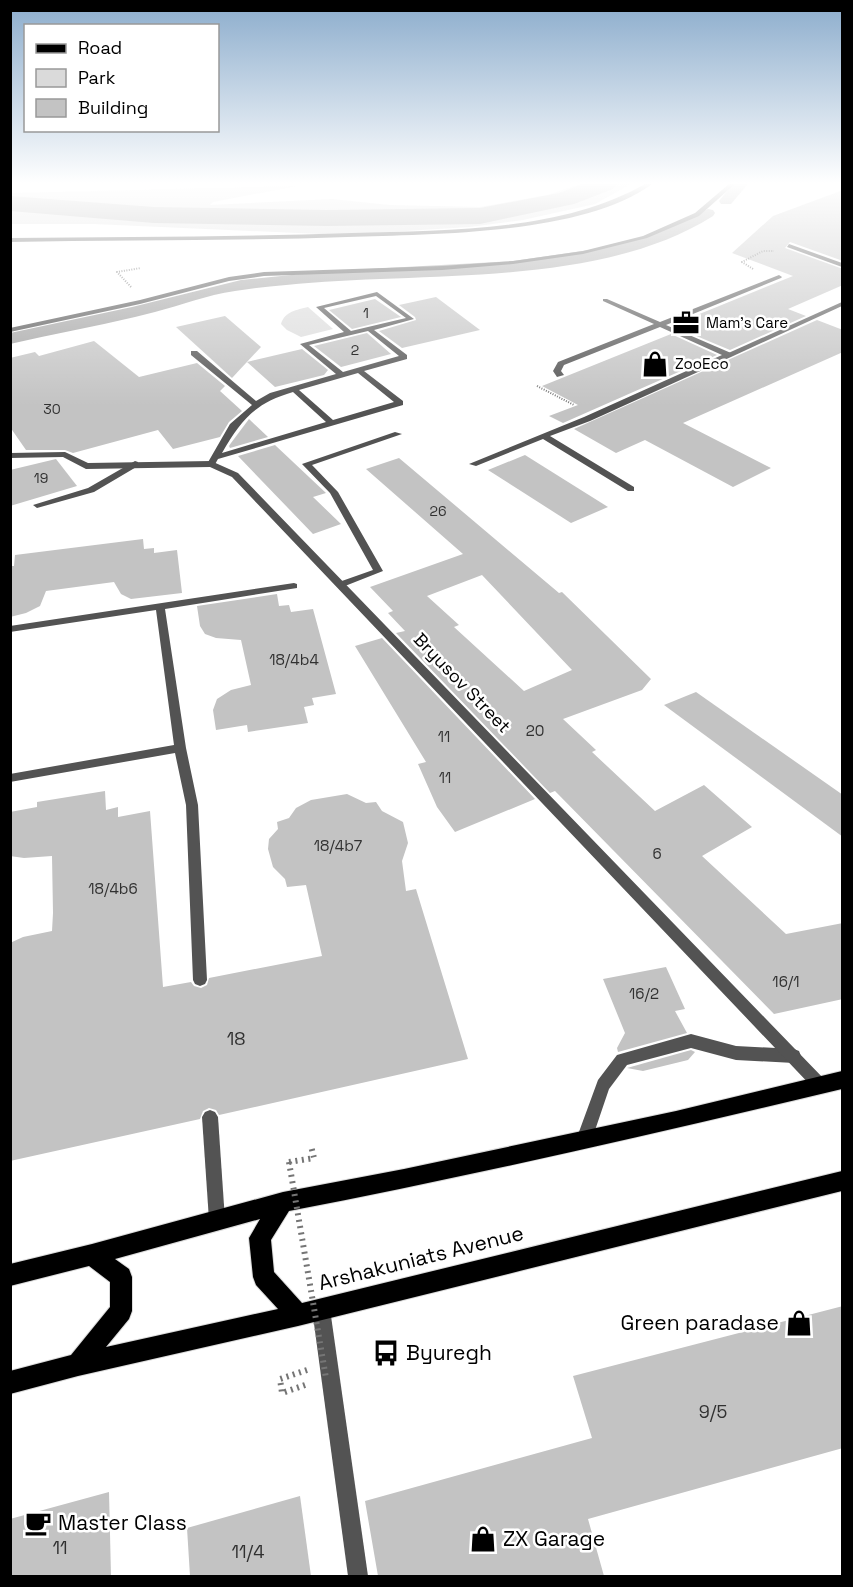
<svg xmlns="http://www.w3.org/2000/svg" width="853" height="1587" font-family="'Space Grotesk',sans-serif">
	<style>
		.green { fill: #dadada }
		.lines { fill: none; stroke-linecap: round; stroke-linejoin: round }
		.canal { fill: #a1a1a1; fill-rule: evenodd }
		.river { fill: #a1a1a1; fill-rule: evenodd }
		.building { fill: #c3c3c3; fill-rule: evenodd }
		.primary-casing { stroke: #dbdbdb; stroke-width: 2 }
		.path-far1 { stroke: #757575; stroke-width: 2; stroke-dasharray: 1 1.5; stroke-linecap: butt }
		.path { stroke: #757575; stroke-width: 6; stroke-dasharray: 2 4.5; stroke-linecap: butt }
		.lane { fill: #535353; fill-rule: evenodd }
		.street { fill: #535353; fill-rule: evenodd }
		.primary { fill: #000; fill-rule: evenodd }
		.path-bridge { stroke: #757575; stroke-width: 6; stroke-dasharray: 2 4.5; stroke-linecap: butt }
		.labels { text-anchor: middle; stroke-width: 5; stroke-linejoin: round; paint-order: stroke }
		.far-number-label { font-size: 14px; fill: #313131 }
		.far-poi-label { font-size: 15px; fill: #000; stroke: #fff; text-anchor: start }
		.number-label { font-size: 15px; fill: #313131 }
		.street-label { font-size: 18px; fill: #000; stroke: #fff }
		.near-number-label { font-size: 18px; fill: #313131 }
		.near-street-label { font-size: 21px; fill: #000; stroke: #fff }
		.near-poi-label { font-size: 21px; fill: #000; stroke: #fff; text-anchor: start }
	</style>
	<rect width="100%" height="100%" fill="#fff"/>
	<g class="green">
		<polygon points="580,184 631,184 595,204 523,220 469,227 342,235 94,224 11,224 10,193 297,186 213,202 210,205 332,199 390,205 480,207 547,195"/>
		<path d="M308,307l25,22 -32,8 -14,-7 -6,-6c4,-13 16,-14 27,-17z"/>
	</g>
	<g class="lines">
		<g class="canal">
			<polygon points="733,184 748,184 731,204 721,204 719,201"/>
			<path d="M708,209l5,1 2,3 -2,3c-115,73 -295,55 -427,69 -24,2 -48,5 -72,10 -27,7 -52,16 -79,22 -41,10 -83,17 -125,27v-11l122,-26 109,-27 90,-9 182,-10 90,-13 49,-13z"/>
		</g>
		<polygon class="river" points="582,184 616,184 613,189 574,204 480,224 327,226 154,223 10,211 10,196 154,207 327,210 480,208 559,193"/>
	</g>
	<g class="building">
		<polygon points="843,190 843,261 790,242 785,248 843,269 843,285 788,309 806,316 730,350 682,330 691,326 684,323 700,317 697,315 793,276 732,253 773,216"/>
		<polygon points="436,297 480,330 402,348 379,331 416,320 415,317 399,305"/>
		<polygon points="375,299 401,317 352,329 329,310"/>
		<polygon points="225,316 261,347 232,378 176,327"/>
		<polygon points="817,320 843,330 843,352 683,423 771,468 733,487 645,440 616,453 574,429"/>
		<polygon points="367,333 391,354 341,367 314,346"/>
		<polygon points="671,334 717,355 563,423 549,416 578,405 542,386"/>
		<polygon points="94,341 139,377 197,363 225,386 220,391 242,411 229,422 220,437 173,449 158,430 73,453 65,450 26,450 10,427 10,358 35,352 39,356"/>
		<polygon points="302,349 328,370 324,375 275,387 247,362"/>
		<polygon points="249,419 268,437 230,448 229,446 231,443"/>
		<polygon points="275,445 326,493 313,497 341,524 313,534 238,456"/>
		<polygon points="525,455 608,507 571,523 488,470"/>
		<path d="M399,458l160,135 3,-1 89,87 -9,11 -79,29 33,31 -4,2 63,59 49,-26 48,42 -50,29 84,78 57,-11v76l-69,15 -219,-223 -5,2 -154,-160 9,-2 -17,-18 5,-2 -23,-24 93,-33 -97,-85zM482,575l90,95 -48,21 -70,-64 5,-2 -32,-29z"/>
		<polygon points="56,459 77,486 10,506 10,470"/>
		<polygon points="143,539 144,549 154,548 154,553 177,550 182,593 131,599 121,594 114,582 46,591 40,606 26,613 10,617 10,566 14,566 15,555"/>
		<polygon points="277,594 279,606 289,605 291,612 313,609 336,694 312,698 314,705 304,707 308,723 248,732 247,725 216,730 213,710 217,699 231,690 251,685 241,640 216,638 205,634 200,626 197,606"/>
		<polygon points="382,638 535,799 455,832 437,807 418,764 426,762 355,646"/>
		<polygon points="696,692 843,795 843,837 664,705"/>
		<polygon points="105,791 106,810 118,807 118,817 150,811 163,987 191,982 194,986 201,988 207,985 209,978 322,956 306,885 287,887 285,879 273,867 268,849 269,839 278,829 277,822 289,818 296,808 311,800 347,794 366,803 376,802 382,811 403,822 408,843 402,861 406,891 416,889 468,1059 219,1115 216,1110 209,1108 203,1111 200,1119 10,1161 10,943 23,937 52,931 53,913 52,856 24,858 10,856 10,812 37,807 37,802"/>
		<polygon points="666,967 685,1009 675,1011 687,1033 618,1052 617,1048 625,1033 603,979"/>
		<polygon points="691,1050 695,1052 688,1060 643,1071 627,1068"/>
		<polygon points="843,1306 843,1448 588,1519 604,1576 378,1576 365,1501 592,1438 573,1376"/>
		<polygon points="109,1492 111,1576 10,1576 10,1519"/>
		<polygon points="300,1496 311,1576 190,1576 187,1528"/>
	</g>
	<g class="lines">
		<g class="primary-casing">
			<path id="primary" d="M842,1071v18c-183,44 -367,86 -553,122l-18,29 3,32 28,31 540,-132v20l-544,135 -220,50 -68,18v-23l61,-16 39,-48v-25l-21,-16 -79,20v-22l82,-20 191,-52 121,-23 272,-58zM260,1219l-11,19 4,39 3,8 22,24 -172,38 23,-28 3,-8v-34l-3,-8 -14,-10z"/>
		</g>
		<g class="path-far1">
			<polyline points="753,269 742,262 763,251 774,251"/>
			<polyline points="131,287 117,272 141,268"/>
			<polyline points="537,386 574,405"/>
		</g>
		<g class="path">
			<polyline points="289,1162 314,1158 311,1146"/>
			<polyline points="307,1370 280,1379 282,1393 308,1384"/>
		</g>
		<g class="lane">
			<polygon points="729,184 735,184 699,216 647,238 583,254 513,264 442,270 264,276 229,281 140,304 10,332 10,328 140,300 229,277 264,272 442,266 513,261 583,251 643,236 695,213"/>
			<polygon points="789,244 842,263 842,267 787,247"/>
			<polygon points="779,275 782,277 781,278 666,325 731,353 731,357 590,421 550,436 634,487 634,491 628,491 543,439 476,466 469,464 584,417 722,355 660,327 564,365 561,371 564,375 557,377 553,371 558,362 654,324 603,301 603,299 607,299 660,322"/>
			<path d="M377,292l37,27 -40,11 33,25v4l-43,12 39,30v4l-185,54 -4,7h-6l-1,-2 23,-40 22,-19 -61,-50v-4h6l59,50 14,-8 66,-19 -36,-30 44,-12 -28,-25zM376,296l30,22 -55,13 -27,-23zM368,331l31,25 -56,16 -34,-27zM358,373l36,29 -61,18 -34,-30zM293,392l33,30 -104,31c19,-33 33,-50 71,-61z"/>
			<polygon points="395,432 402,434 312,465 338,492 383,571 345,586 339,586 339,582 373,570 330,493 302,464"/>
			<polygon points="135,461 138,462 138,466 94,492 37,508 33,505 88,488"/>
			<polygon points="294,583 297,584 297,588 165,609 186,748 198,805 207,980 205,984 200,986 195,984 193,980 186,805 175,753 10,782 10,774 174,745 156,610 10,632 10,626"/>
			<polygon points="691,1034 736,1046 794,1049 799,1051 801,1056 799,1061 794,1063 736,1060 691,1048 627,1065 609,1089 590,1145 584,1148 578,1145 576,1140 598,1080 617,1055"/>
			<polygon points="210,1110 215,1112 218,1117 225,1220 223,1226 217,1228 211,1226 209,1220 202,1117 205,1112"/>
			<polygon points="321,1300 327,1303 330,1309 368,1576 348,1576 312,1309 315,1303"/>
		</g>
		<g class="street">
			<path d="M645,184h7c-68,51 -221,50 -305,53 -112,4 -224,3 -337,5v-4c114,-1 228,-1 342,-5 95,-3 209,-1 293,-49z"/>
			<polygon points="842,302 842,306 731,357 724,355"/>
			<polygon points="65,452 88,463 211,461 238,473 825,1080 828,1085 825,1090 820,1092 815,1090 232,477 210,467 86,469 63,457 10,458 10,453"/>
		</g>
		<use href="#primary" class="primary"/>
		<polyline class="path-bridge" points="289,1162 326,1378"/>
	</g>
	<linearGradient id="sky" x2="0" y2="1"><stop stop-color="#8baccc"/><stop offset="0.45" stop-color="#fff"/><stop offset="1" stop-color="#fff" stop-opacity="0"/></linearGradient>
	<rect width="853" height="406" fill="url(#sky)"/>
	<defs>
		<g id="office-bare" transform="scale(2.07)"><path d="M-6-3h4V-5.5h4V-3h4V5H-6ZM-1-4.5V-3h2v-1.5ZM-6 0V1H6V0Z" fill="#000" stroke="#fff" stroke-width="2.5" paint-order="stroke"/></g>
		<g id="shop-bare" transform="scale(2.07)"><path d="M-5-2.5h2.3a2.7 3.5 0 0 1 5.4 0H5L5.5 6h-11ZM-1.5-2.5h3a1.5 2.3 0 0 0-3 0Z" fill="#000" stroke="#fff" stroke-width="2.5" paint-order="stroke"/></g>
		<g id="bus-bare" transform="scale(2.07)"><path d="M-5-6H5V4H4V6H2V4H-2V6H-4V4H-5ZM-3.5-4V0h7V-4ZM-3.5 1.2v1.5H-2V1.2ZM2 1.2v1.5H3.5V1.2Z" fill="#000" stroke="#fff" stroke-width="2.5" paint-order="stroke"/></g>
		<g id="cafe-bare" transform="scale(2.07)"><path d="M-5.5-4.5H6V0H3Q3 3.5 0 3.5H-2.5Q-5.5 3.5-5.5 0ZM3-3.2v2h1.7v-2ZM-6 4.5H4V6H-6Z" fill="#000" stroke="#fff" stroke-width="2.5" paint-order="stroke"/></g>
	</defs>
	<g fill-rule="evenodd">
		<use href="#office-bare" x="686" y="323"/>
		<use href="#shop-bare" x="655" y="364"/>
		<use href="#shop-bare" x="799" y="1323"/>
		<use href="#bus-bare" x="386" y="1353"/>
		<use href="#cafe-bare" x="38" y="1523"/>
		<use href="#shop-bare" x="483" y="1539"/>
	</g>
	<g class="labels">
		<g class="far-number-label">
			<text x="366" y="318">1</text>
			<text x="355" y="355">2</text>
			<text x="52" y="414">30</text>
			<text x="41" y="483">19</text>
			<text x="438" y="516">26</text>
		</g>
		<g class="far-poi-label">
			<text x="706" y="328">Mam's Care</text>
			<text x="675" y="369">ZooEco</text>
		</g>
		<g class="number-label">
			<text x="294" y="665">18/4b4</text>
			<text x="535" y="736">20</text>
			<text x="444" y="742">11</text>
			<text x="445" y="783">11</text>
			<text x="338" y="851">18/4b7</text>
			<text x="657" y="859">6</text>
			<text x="113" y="894">18/4b6</text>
			<text x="786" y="987">16/1</text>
			<text x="644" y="999">16/2</text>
		</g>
		<g class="street-label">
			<text transform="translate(462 683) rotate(46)" y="6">Bryusov Street</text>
		</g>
		<g class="near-number-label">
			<text x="236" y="1045">18</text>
			<text x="713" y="1418">9/5</text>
			<text x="60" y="1554">11</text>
			<text x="248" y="1558">11/4</text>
		</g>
		<g class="near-street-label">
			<text transform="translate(421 1258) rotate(-14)" y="7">Arshakuniats Avenue</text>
		</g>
		<g class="near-poi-label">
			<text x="779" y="1330" text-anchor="end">Green paradase</text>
			<text x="406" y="1360">Byuregh</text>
			<text x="58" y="1530">Master Class</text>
			<text x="503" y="1546">ZX Garage</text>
		</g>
	</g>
	<rect width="853" height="1587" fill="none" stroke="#000000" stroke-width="24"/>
	<rect x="24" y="24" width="195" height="108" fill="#ffffff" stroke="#999999" stroke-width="1.5"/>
	<rect x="36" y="44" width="30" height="9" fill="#000000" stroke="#999999" stroke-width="1.5"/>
	<text x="78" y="54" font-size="18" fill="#000000">Road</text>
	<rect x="36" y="69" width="30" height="18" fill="#dadada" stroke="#999999" stroke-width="1.5"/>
	<text x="78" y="84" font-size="18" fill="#000000">Park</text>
	<rect x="36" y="99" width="30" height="18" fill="#c3c3c3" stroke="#999999" stroke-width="1.5"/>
	<text x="78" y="114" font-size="18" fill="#000000">Building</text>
</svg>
